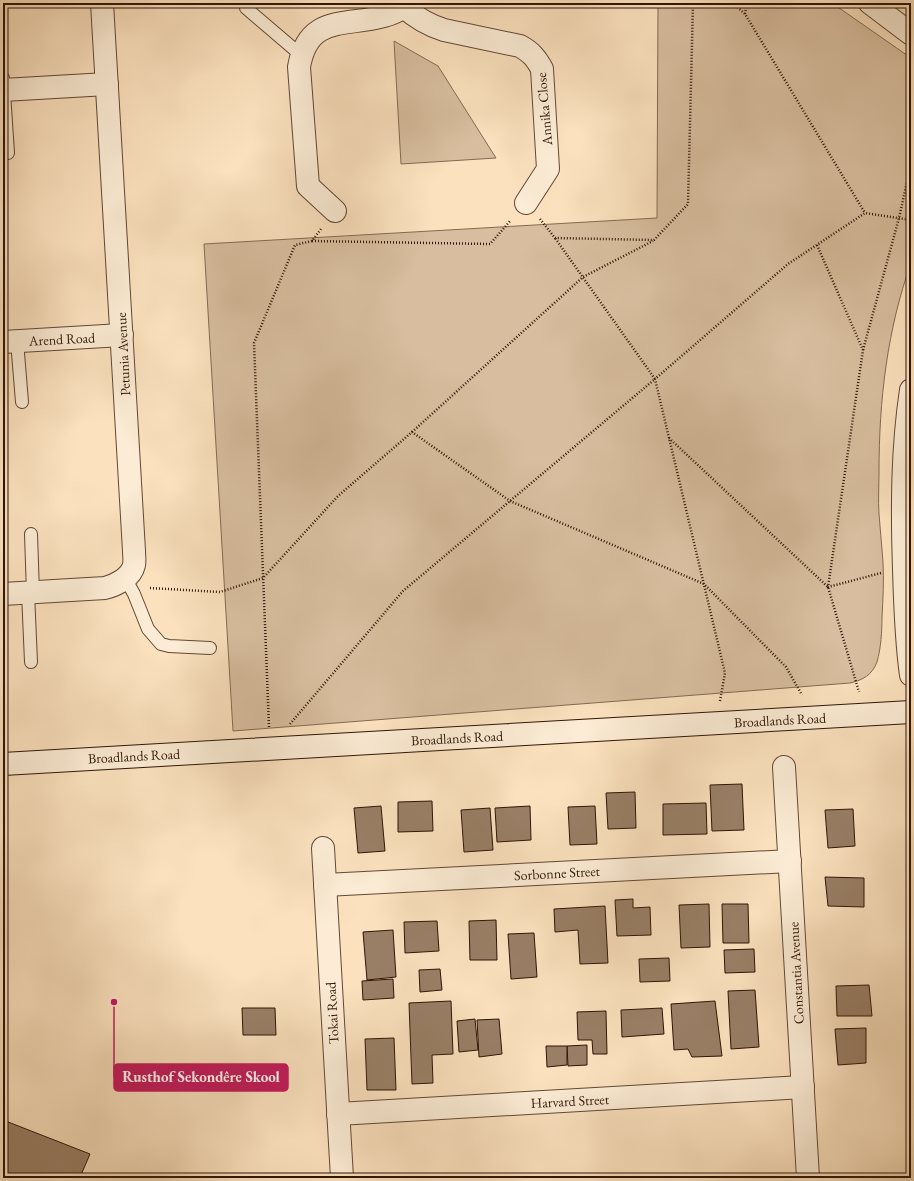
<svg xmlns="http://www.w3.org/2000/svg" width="914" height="1181" font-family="'EB Garamond',serif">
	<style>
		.green { fill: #d8be9f; stroke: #846a52 }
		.building { fill: #997f66; stroke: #2f1506 }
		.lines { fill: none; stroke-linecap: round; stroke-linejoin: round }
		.service-casing { stroke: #624834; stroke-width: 14 }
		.minor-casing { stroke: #624834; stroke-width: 24 }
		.tertiary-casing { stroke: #624834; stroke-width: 24 }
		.secondary-casing { stroke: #2f1506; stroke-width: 24 }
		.path { stroke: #2f1506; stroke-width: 2.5; stroke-dasharray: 1 2; stroke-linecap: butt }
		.service { stroke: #fcecd5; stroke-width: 12 }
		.minor { stroke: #fcecd5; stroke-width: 22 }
		.tertiary { stroke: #fcecd5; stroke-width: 22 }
		.secondary { stroke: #fcecd5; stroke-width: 22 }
		.labels { text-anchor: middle; stroke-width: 3; stroke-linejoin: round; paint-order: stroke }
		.street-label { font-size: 14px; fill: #2f1506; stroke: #fcecd5 }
		.leader { fill: none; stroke: #c2185b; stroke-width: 1.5 }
		.callout-dot { fill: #c2185b; stroke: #fcecd5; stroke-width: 1.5 }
		.callout { fill: #c2185b; stroke: #c2185b; stroke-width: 1.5 }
		.callout-label { font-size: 15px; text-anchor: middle; font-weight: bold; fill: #fff }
	</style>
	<rect width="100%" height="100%" fill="#fbe1be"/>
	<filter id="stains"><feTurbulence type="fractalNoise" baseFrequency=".005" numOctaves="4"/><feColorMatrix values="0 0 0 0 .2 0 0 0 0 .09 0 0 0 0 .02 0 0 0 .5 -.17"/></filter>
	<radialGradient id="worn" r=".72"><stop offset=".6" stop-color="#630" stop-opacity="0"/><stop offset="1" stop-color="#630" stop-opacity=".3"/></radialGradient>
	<g class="green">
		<path d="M658,3h174l79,55v205c-24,67 -32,138 -32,209 0,14 -1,28 0,42 1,16 3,32 4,48 1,18 0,37 -1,55 0,14 -1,31 -5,45 -5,13 -14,18 -27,21l-617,48 -29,-487 453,-26z"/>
		<polygon points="394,41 438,66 496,158 401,164"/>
	</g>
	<g class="building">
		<polygon points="742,784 744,830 712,831 710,785"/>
		<polygon points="635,792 636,828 608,829 606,793"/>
		<polygon points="432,801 433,831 398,832 398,802"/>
		<polygon points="706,803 707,834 663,835 663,804"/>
		<polygon points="381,806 385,851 358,853 354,808"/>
		<polygon points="530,806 531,840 497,842 495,808"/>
		<polygon points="595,806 597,844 570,845 568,807"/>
		<polygon points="490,808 493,850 464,852 461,810"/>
		<polygon points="853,809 855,846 828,848 825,810"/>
		<polygon points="825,877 864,878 864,907 828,906"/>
		<polygon points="633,899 633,908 650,907 651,935 617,936 615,900"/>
		<polygon points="709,904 710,947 681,948 679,905"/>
		<polygon points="722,904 748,904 749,943 723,943"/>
		<polygon points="605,906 608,963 580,964 578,930 555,932 554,909"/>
		<polygon points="496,920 497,960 470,960 469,921"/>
		<polygon points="437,921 439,951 405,953 404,922"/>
		<polygon points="393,930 396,977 367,980 363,932"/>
		<polygon points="534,933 537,977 511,979 508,934"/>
		<polygon points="754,949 755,972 725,973 724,950"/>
		<polygon points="669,958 670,981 640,982 639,959"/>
		<polygon points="440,969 442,990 420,992 419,970"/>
		<polygon points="393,979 394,998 363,1000 362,981"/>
		<polygon points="869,985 872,1016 837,1016 836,986"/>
		<polygon points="755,990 759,1047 731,1049 728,991"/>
		<polygon points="451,1001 453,1054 432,1055 433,1083 412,1084 409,1003"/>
		<polygon points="715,1001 722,1056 692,1057 688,1049 674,1050 671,1004"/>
		<polygon points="242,1008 275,1008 276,1035 243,1035"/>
		<polygon points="662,1008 664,1034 622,1037 621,1010"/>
		<polygon points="606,1011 607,1054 593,1054 592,1040 578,1040 577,1012"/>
		<polygon points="475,1019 478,1050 459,1052 457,1021"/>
		<polygon points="499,1019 502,1054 479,1057 477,1020"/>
		<polygon points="866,1028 866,1063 838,1065 835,1029"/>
		<polygon points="394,1038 396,1090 367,1090 365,1039"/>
		<polygon points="587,1045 587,1065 568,1066 567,1046"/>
		<polygon points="546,1046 567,1046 567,1065 547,1067"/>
		<polygon points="3,1120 90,1154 81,1175 82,1178 3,1178"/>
	</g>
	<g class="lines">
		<g class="service-casing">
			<g id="service">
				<polyline points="246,8 301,55"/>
				<polyline points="3,78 8,153"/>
				<polyline points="17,341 22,402"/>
				<polyline points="31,534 33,593"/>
				<polyline points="125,578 134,594 148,629 161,644 169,646 210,648"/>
				<polyline points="28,593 31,662"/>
			</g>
		</g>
		<g class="minor-casing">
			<g id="minor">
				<path d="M404,3v4c12,11 24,18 40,23l76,16c11,6 16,12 22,23l6,100 -22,34"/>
				<polyline points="870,3 911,34"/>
				<polyline points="3,90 107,84"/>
				<path d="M335,211l-27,-25 -9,-119c9,-53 46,-40 85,-51 7,-2 14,-5 20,-9"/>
				<polyline points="3,342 122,335"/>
				<path d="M3,594l102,-6c11,-3 26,-10 29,-23 1,-5 0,-9 0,-14l-32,-548"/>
				<polyline points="784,767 808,1178"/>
				<polyline points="323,848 342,1178"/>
				<polyline points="325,885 790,861"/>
				<polyline points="338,1114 803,1087"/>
			</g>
		</g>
		<g class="tertiary-casing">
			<path id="tertiary" d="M911,390c-9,60 -9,119 -7,179 1,36 2,71 7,106"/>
		</g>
		<g class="secondary-casing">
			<polyline id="secondary" points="3,764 911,712"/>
		</g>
		<g class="path">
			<polyline points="733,3 745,14 865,213"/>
			<polyline points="745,14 747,3"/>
			<polyline points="540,219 555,238 654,240 688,204 693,3"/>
			<polyline points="321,229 312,241 490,244 511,220"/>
			<polyline points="817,245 863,350 828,587 881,573"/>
			<polyline points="863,350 899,218 911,164"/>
			<polyline points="412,432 583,277 653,241"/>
			<polyline points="669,438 828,587 859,692"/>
			<polyline points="150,588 220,592 263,578 338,496 412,432 510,501 704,584 786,667 802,695"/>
			<polyline points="720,701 725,673 655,379 788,264 865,213 911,220"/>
			<polyline points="290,724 403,591 655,379 555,238"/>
			<polyline points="269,727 254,343 295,245 312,241"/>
		</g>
		<use href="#service" class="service"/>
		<use href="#minor" class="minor"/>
		<use href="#tertiary" class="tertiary"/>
		<use href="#secondary" class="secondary"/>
	</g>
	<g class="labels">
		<g class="street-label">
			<text transform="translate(544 109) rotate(-95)" y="5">Annika Close</text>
			<text transform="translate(62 339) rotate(-3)" y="5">Arend Road</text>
			<text transform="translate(123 354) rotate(-93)" y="5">Petunia Avenue</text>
			<text transform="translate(780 720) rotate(-3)" y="5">Broadlands Road</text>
			<text transform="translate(457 738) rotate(-3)" y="5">Broadlands Road</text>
			<text transform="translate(134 756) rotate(-3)" y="5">Broadlands Road</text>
			<text transform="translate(557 873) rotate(-3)" y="5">Sorbonne Street</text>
			<text transform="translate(796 973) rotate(-93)" y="5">Constantia Avenue</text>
			<text transform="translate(332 1013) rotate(-93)" y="5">Tokai Road</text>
			<text transform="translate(570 1101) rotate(-3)" y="5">Harvard Street</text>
		</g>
	</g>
	<path class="leader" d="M114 1002L114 1077"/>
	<circle class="callout-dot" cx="114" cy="1002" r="4"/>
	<rect class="callout" x="114" y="1064" width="174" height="27" rx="4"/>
	<g class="callout-label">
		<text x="201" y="1082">Rusthof Sekondêre Skool</text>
	</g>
	<rect width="914" height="1181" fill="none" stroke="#fbe1be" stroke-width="16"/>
	<rect x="4" y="4" width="906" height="1173" fill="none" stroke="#2f1506" stroke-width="2"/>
	<rect x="8" y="8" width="898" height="1165" fill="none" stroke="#2f1506"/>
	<rect width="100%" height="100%" filter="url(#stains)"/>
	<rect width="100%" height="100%" fill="url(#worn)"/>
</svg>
